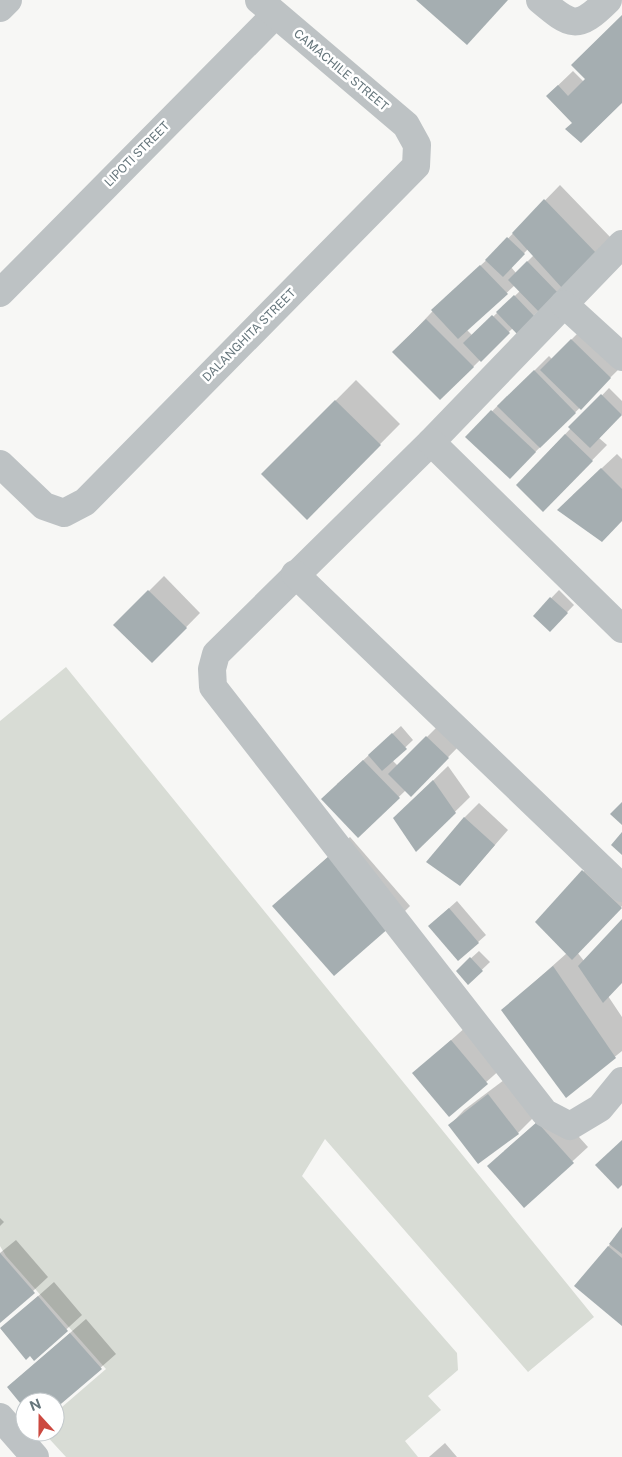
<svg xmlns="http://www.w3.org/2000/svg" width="622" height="1457" font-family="'Public Sans',sans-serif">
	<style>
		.green { fill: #d8dcd5 }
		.shadow { fill: #0003; fill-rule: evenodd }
		.building { fill: #a5aeb1 }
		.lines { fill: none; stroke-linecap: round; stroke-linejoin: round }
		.minor { stroke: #bdc2c4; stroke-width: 28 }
		.labels { text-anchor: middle; stroke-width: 5; stroke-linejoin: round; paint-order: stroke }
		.street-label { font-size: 12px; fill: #66767c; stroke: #fff }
	</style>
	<rect width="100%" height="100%" fill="#f7f7f5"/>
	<polygon class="green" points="66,667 594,1317 528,1372 325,1139 302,1176 457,1353 458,1370 428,1396 441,1410 405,1441 418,1457 66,1457 43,1432 55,1432 55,1413 106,1369 6,1256 0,1246 0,721"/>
	<g class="shadow">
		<polygon points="622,16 622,101 574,123 547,96 573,71 584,82"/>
		<path d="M560,185l52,54 -95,93 -4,-4 -73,71 -46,-47 53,-56 44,-40zM528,249l6,6 -18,18 -5,-6zM515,285l5,6 -47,45 -6,-6z"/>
		<polygon points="586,325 622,366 510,477 467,437 507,396 508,397 549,356 552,359"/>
		<polygon points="356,380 400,424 307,518 263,474"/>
		<polygon points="609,388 622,401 622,414 599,438 607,445 558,495 517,485"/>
		<polygon points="617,454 622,459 622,520 573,495"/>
		<polygon points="164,576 200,613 152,662 115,625"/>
		<polygon points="559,590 574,605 550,630 534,616"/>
		<polygon points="442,722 462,743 411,795 406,790 358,836 337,784 401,726 413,740 392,760 398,766"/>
		<polygon points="448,766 470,797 416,850 410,803"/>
		<polygon points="479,803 508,830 460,885 464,818"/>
		<polygon points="350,837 410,906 390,926 274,906"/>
		<polygon points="598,856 622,879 622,906 577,952 584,961 622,921 622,982 608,996 622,1017 622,1051 566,1096 503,1010 567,953 537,922"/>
		<polygon points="457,901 486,935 458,960 437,919"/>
		<polygon points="479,951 490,962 468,983 457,971"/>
		<polygon points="467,1026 502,1068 449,1115 414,1073"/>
		<polygon points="504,1080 533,1118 518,1133 450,1125 464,1110"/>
		<polygon points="553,1108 588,1147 524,1206 504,1151"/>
		<polygon points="0,1218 4,1222 0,1226"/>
		<polygon points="622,1229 622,1324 608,1247"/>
		<polygon points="16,1240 48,1277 0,1322 0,1253"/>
		<polygon points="54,1282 82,1315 34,1359 30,1355 26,1358 1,1329"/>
		<polygon points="86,1319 116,1354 55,1408 55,1402 46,1402 42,1398 37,1402 25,1402 25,1407 8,1387"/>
		<polygon points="445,1443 457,1457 429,1457"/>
	</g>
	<g class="building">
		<polygon points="416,0 508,0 467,45"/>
		<polygon points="622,15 622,103 581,143 565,129 572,123 546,96 558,85 568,96 585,79 571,65"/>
		<polygon points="544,199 598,255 563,289 512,233"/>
		<polygon points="507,237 525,254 503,277 485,260"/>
		<polygon points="527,261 560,295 541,314 508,280"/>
		<polygon points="480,265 508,294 458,339 431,310"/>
		<polygon points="514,295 535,317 517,334 496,312"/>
		<polygon points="492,315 510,333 481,362 463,343"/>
		<polygon points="426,319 474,367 440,400 392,352"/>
		<polygon points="571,339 611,378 581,410 540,370"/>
		<polygon points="534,370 576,413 540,448 497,406"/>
		<polygon points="601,394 622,415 590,448 568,427"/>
		<polygon points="335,400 381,445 307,520 261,474"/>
		<polygon points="491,410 536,452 510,479 465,437"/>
		<polygon points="565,434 593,461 543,512 516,485"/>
		<polygon points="601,468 622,489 622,521 602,542 557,510"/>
		<polygon points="148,590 187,628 152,663 113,625"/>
		<polygon points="550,597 568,613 550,632 533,616"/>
		<polygon points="392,733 407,749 382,771 368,755"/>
		<polygon points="426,736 449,758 411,797 388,774"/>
		<polygon points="363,760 400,798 358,838 321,799"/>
		<polygon points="433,780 456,813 416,852 393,818"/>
		<polygon points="622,802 622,825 610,814"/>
		<polygon points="464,817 495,845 460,886 426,862"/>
		<polygon points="622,832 622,855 611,845"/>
		<polygon points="329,856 390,927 334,976 272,906"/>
		<polygon points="582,870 622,908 572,960 535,922"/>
		<polygon points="449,908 479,943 458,961 428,926"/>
		<polygon points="622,919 622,983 603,1003 578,966"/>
		<polygon points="470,957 483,971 468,985 456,971"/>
		<polygon points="553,966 616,1058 566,1098 501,1010"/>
		<polygon points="451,1040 488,1084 449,1117 412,1073"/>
		<polygon points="488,1094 519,1134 478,1164 448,1125"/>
		<polygon points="537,1122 574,1163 524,1208 487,1166"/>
		<polygon points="622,1140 622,1185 618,1189 595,1165"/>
		<polygon points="622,1227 622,1254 609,1244"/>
		<polygon points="608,1246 622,1258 622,1326 574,1286"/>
		<polygon points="0,1253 35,1293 0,1323"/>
		<polygon points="38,1296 68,1331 34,1361 30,1356 26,1360 0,1328"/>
		<polygon points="70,1333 102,1369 55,1409 55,1402 45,1402 42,1399 39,1402 25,1402 25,1409 7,1387"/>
	</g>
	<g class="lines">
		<g class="minor">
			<path d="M540,0c31,26 37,31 68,0"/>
			<polyline points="0,8 8,0"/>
			<polyline points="622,244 431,442 216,654 212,669 213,687 545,1113 570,1126 600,1108 622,1081"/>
			<polyline points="0,293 275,15"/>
			<polyline points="564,304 622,357"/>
			<polyline points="431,442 622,629"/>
			<polyline points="0,464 44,506 64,513 85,502 416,166 417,145 406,125 259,0"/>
			<polyline points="295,574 622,888"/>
			<polyline points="0,1417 35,1457"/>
		</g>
	</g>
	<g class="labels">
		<g class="street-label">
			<text transform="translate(341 70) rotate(40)" y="4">CAMACHILE STREET</text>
			<text transform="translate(137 154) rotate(-45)" y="4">LIPOTI STREET</text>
			<text transform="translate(249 335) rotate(-45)" y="4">DALANGHITA STREET</text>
		</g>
	</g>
	<g transform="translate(40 1417) rotate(339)"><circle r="24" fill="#ffffff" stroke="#c2c8cb"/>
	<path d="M0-4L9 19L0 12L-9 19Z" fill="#cc4940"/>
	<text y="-8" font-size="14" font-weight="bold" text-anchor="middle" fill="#66767c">N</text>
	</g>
</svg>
